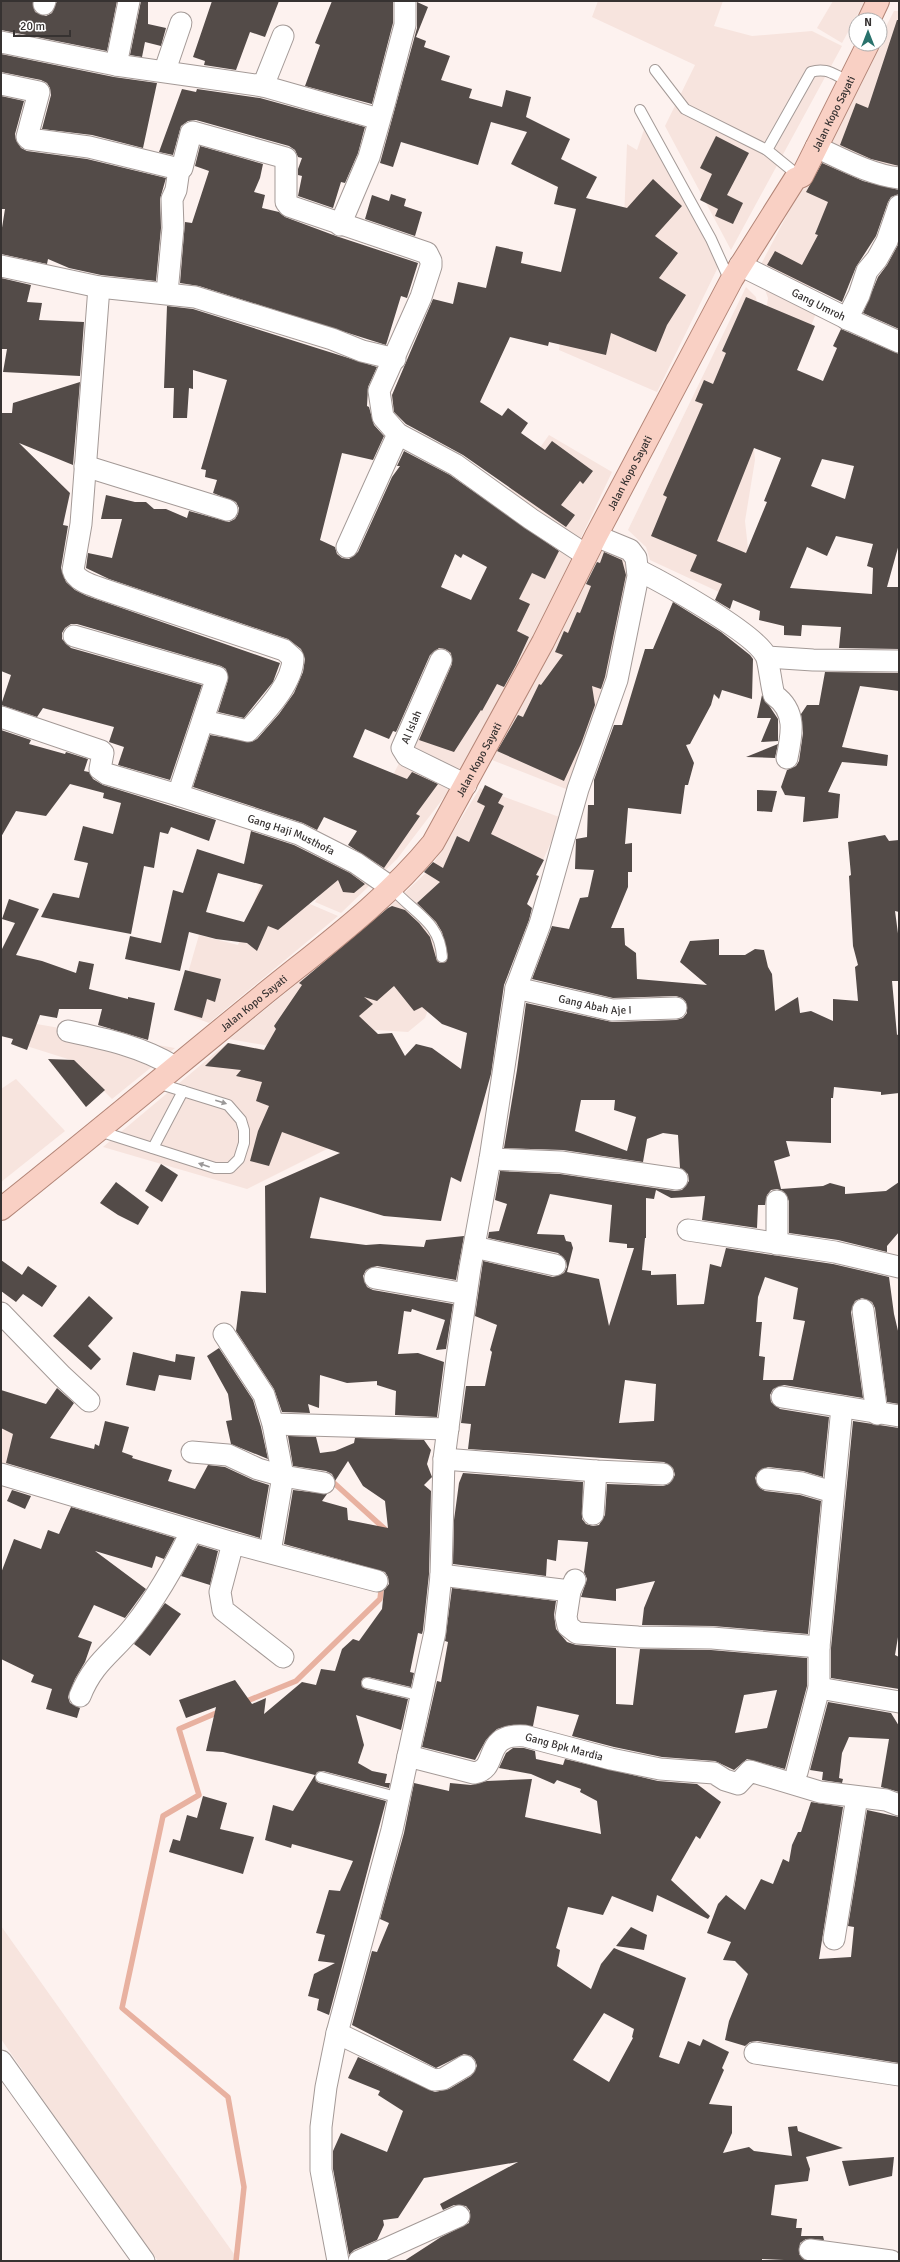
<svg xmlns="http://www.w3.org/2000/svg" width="900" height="2262" font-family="Signika,sans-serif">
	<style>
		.built { fill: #f7e4de }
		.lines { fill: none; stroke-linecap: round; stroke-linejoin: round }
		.stream { stroke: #e8b1a0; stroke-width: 5.5 }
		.building { fill: #534b48; fill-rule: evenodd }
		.service-casing { stroke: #a49a97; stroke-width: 12 }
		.minor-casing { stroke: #a49a97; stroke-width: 23 }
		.primary-casing { stroke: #b28577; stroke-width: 24 }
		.service { stroke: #fff; stroke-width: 10 }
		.minor { stroke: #fff; stroke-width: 21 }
		.primary { stroke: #f9d0c4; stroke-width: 22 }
		.oneway { fill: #9a9898 }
		.labels { text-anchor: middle; stroke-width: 4; stroke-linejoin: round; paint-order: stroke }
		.street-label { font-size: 11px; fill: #363231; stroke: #fff }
	</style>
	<rect width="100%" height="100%" fill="#fdf2ef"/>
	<g class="built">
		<polygon points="598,1 723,1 714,26 752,36 812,31 842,46 731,250 665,126 695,65 592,17"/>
		<polygon points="833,1 865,1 842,43 817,28"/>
		<polygon points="894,11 899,11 899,156 894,170 867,161 827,258 808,296 820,303 793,372 759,356 768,298 758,270 877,44 880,44 880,38"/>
		<polygon points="646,124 720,263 657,392 559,350 573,255 623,245 627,144 637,150"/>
		<polygon points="746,287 756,297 761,329 749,390 755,460 745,521 751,576 747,605 650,560 646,547 628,530"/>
		<polygon points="549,435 612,472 537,631 464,771 397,859 341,913 315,902 342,855 352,856 427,708 447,659 430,647 479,631 537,512 506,495"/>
		<polygon points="604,547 622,551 634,567 621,662 571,791 492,760"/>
		<polygon points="480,788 562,818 524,902 461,945 447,960 425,1018 408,1032 376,1030 366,1033 351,1060 229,1039 383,913 430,869"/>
		<polygon points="261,883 338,916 209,1023 177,1011 199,935 238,945"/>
		<polygon points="25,1022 175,1048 112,1099 74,1061 14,1042"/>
		<polygon points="227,1043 350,1064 327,1149 247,1189 103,1147"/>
		<polygon points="16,1079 65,1131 1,1182 1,1089"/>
		<polygon points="1,1391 26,1407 4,1473 1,1472"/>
		<polygon points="1,1926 159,2149 239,2261 158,2261 53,2114 1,2039"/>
	</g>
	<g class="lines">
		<g class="stream">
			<polyline points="334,1483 387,1531"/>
			<polyline points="242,1703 296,1681 380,1599 382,1583"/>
			<polyline points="221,1711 179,1729 199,1795 163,1816 122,2008 228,2097 244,2187 236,2261"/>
		</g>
	</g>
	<g class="building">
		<polygon points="1,1 33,1 35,12 46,16 52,13 57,1 117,1 107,51 1,30"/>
		<polygon points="141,1 148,1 148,24 166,28 161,46 145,42 142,57 130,55"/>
		<polygon points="212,1 279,1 265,37 250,32 236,70 204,65 205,61 193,57"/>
		<polygon points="332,1 393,1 393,23 372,104 305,86 320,45 315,43"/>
		<polygon points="417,2 428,7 416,37 426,41 424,47 450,56 441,80 472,89 469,98 502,107 506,90 531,97 526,117 570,139 561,159 597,177 586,198 627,208 653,179 682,206 655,236 678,253 659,278 686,295 667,325 656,352 611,333 606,355 549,342 548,346 510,337 480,402 502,416 508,408 528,423 521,433 545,450 552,441 593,471 583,484 580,481 561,505 575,515 566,527 463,455 406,424 394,412 392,395 433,299 453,304 458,282 486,288 496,246 523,252 521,263 561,272 576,209 554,204 558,187 511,164 527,132 491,122 478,165 401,142 393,167 380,163 417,28"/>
		<polygon points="897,20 899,20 899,166 871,159 840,145 856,103 868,108"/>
		<polygon points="1,54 114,77 157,83 143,148 92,135 42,129 51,95 50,88 47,83 41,80 1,72"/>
		<polygon points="182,89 196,92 197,89 260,98 365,127 358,153 345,183 341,182 333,208 298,196 302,176 298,175 298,169 302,158 298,157 295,150 289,146 196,120 188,121 181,126 173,155 159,152"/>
		<polygon points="1,96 24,101 15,134 16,140 21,148 27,151 87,159 166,178 160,199 161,228 156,281 101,275 69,268 48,259 47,264 1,254 1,234 5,209 1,209"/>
		<polygon points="716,136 749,153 727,195 743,203 733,224 715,216 718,209 700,200 712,174 700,168"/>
		<polygon points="200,146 263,164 260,178 254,192 265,195 262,208 279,212 285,217 336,236 418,263 407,298 401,296 386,345 199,286 180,283 185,222 192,223 209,171 195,166"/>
		<polygon points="822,163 863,181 899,190 899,194 891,197 888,202 876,236 856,267 842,302 767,265 775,251 802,265 818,235 815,234 828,202 806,192"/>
		<polygon points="391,194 406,199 404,206 422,212 415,236 365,219 372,195 389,201"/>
		<polygon points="899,243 899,329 863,313 878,277 887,265"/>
		<polygon points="1,278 31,285 27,302 42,303 39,320 84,322 80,376 3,372 7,349 1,349"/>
		<path d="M746,297l69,29 -18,44 26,11 14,-33 -4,-2 8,-17 58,25v190l-12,43h12v62l-60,-1 2,-21 -39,-2 -1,11 -17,-1v-9l-25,-6 1,-9 -27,-11 -3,9 -15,-9 7,-16 -32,-13 7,-16 -46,-19 16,-39 -4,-2 40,-91 -8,-3 9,-21 9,4 13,-31 -4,-2zM754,448l27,10 -17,43 3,1 -21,51 -29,-12zM822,459l32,7 -9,33 -34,-13zM836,536l37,8 -6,22 6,2 -1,26 -82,-6 17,-41 20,9z"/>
		<path d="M167,306l26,3 184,58 -9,20 -1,19 2,1 5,18 10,11 -11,24 -31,-7 -22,87 15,7 2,7 5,4 7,1 9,-7 34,-75 8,-11h-3l7,-15 46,24 109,76 -14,28 -13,-6 -13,26 11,5 -13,27 12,6 -13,28 -12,22 -7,-3 -15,27 -1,-1 -27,42 -35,-12 33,-76 -1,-11 -6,-4 -6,-1 -9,7 -34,77 -3,-1 -4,8 -24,-10 -12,28 54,22 5,-7 26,12 -22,30 4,2 -36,52 -36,-23 9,-14 -33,-14 -7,13 -14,-7 -110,-36 17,-52 41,7 6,-3 22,-25 15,-21 9,-21 2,-13 -4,-10 -13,-10 -179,-60 -23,-11 2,-15 24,5 10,-39h-21l5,-24 29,7h11l8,7h12l21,9 2,-7 40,11 6,-3 3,-5 1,-6 -3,-6 -23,-9 4,-13 -12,-3 1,-7 -5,-1 26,-89 -34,-10v19l-4,-1 -2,30h-14l1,-30h-10zM455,554l6,4 2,-4 24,13 -16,33 -30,-13z"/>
		<polygon points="80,382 73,465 19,443 70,493 63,525 68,526 61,568 66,582 75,590 87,596 280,663 273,682 244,718 218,712 228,680 226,669 221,666 77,624 71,624 65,628 62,633 62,639 71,648 202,685 170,780 118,765 124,747 109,742 114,727 43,708 37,717 1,705 11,675 1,671 1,413 12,413 13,403"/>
		<polygon points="604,552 622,560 626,575 605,677 601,689 592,686 595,705 581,744 564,781 497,751 518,715 523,717 539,684 541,685 563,655 555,652 564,631 568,633 577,612 580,613 591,586 586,584 597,562 600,563"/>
		<path d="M673,602l48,30 29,23 3,4 -1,40 -30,-9 -3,9 -5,-5 -3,11 -21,39 -4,1 8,18 -6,22h-3l-4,29 -53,-6 -3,36 7,-1v29h-4v15l-17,41h13l1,17 11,8 1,26 70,6 -27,-23 10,-21 29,-2v16h26l10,-6 9,1 4,17 4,7 3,37 23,-14 2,16 11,-2 22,10v-22l25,2 -3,-34 3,-2 -5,-19 -4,-70 2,-1 -3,-33 37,-7 4,6 10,-1v72l-4,-1 4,30v40h-7l5,54 2,-1v59l-18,2v-3l-47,-5 -1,11h-2v45l-45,-2 4,15 -16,5 7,28 42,-3 7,-3 15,4v7l41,-3 13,-9v50l-12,14v6l-49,-12 -49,-7v-32l-6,-10 -6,-2 -6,1 -4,5 -2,10h-7l-1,23 -55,-8 3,-24 -34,2 -15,-8 -2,9 -8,-1v40h-1l-3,32 9,1v4l25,-1 1,31 27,-1 6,-40 11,3 5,-19 107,16 56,13 5,37 5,21v69l-12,-2 -12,-94 -3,-6 -10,-4 -7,3 -4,11 12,86 -79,-13 -11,4 -3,6 1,7 9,7 49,8 -6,60 -20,-6 -35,-4 -10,5 -3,6 5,10 5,3 35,4 21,6 -13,133 -95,-8 -71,-1 2,-17 11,-27 -39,8v12l-35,-4 6,-18 -3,-7 4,-30 -30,-2 -2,21 -9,-2 -1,17 -93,-12 1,-44 5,-37 4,-10 120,9 -1,37 4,5 7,2 6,-1 6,-10 2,-31 56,2 6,-2 6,-9 -2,-7 -9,-6 -196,-13 3,-25 -10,-1 5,-37h19l7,-34 -2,-2 7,-25 -22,-9 8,-55 70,16 11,-4 3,-6 -1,-6 -8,-8 -70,-15 1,-6 10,-1 8,-27 -12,-4 5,-29 60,3 115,17 7,-1 7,-9 -1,-7 -8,-6 -2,-33 -15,-2 -16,6 -4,23 -80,-12 -59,-2 13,-78 9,-67 86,19 64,-2 7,-2 4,-5 -1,-11 -4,-4 -6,-2 -63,2 -81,-19 20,-53 17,3 11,-31 8,-1 6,-27 -19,-1 1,-30 11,-2 1,-32h6v-25l20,-55h8l23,-76h8zM581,1100h34l-1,10 22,7 -9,34 -52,-20zM550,1194l62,11 -3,37 18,2v4h7l-25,78 -10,-47 -32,-7 6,-24 -2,-6 -5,-1 -2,-6 -27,-1zM765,1277l33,11 -5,31 12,2 -12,59h-30l2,-23 -6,-1 3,-34h-6l2,-25zM625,1380l31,4 -2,37 -35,2z"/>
		<polygon points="825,672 899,673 899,691 860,686 842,747 888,755 887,766 842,762 828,792 840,794 838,818 803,822 805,797 785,795 781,787 787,770 796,766 799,761 803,733 801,714 807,705 819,705"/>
		<polygon points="762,695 778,719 778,741 761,742 771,718 757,718"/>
		<polygon points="1,730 31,740 29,744 65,754 66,752 88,759 84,771 89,772 93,779 103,785 216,820 209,841 171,827 168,834 160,832 154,868 144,866 131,934 41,917 53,893 79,898 88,863 74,860 83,826 113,834 121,803 103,798 104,793 70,784 46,816 16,811 1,837"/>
		<polygon points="778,744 775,758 746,757"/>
		<path d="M485,785l18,9 -5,9 6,3 -13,28 53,26 -8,15 3,1 -12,28 5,4 -3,12 -25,65 -13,89 -30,108 -10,-5 -10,44 -57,-5 -64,-19 -10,41 56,7 14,-1 44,3 2,-7 38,-4 -8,44 -79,-14 -11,4 -3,6 4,11 6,3 80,14 -7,45 -10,1 9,-30 -33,-11 -1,3 -7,-1 -6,43 20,-1 26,9 -7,55 -42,-2 1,-24 -19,-6v-4l-30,2 -27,-8 -1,33 -11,-4 2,9 -28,-1 -8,-23 -38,-58 5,-40 25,2 -1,-107 75,-33 -58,-21 -13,34 -19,-5 8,-30 11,-25 -13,-5 6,-19 -26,-6 5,-6 -36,-4 23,-23 36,7 12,-21 -2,-3 28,-41 -3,-2 89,-75 4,-2 13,4 14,13 11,14 7,24 3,2 6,-1 2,-6 -6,-24 -6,-10 -19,-19 23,-21 -16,-10 9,-10 10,6 14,-32 12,6 16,-36 -8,-4zM394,986l20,25 8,-4 20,17 25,9 -6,36 -29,-21 -16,-4 -11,12 -13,-23 -14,1 -19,-18 14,-12 -9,-7 13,4z"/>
		<polygon points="757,790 777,791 772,812 757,811"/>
		<path d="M251,831l43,14 56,28 15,11 -11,9 -11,-1 -5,-12 -60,50 -10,-4 -11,25 -10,-8 -31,-4 -27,-7 -9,39 -55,-12 5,-23 31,7 12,-53 10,3 14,-44 47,15zM218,873l45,12 -19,37 -38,-10z"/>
		<polygon points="9,899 39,909 16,955 42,961 76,973 79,961 94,964 89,989 128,999 128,997 155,1003 148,1040 98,1025 102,1009 59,1009 57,1018 40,1015 27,1050 11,1044 13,1039 1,1036 1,951 15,923 2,919"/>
		<polygon points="185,970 221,979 215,1002 207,999 202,1018 174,1010"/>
		<polygon points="48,1059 74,1060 105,1090 86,1107"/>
		<polygon points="161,1164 178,1175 162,1202 145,1191"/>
		<polygon points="116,1182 149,1207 138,1225 118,1215 100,1203"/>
		<polygon points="1,1260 22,1275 28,1266 57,1286 42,1307 23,1294 16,1302 1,1291"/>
		<polygon points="89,1296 113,1318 88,1346 101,1359 91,1370 53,1336"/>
		<polygon points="219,1348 253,1400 261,1427 268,1459 231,1444 226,1421 232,1420 228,1394 207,1356"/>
		<polygon points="133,1352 175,1362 176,1354 195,1357 191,1380 159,1375 155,1391 126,1385"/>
		<polygon points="57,1388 74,1403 50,1438 94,1449 95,1444 99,1446 105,1421 129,1427 122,1452 133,1456 132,1458 172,1470 168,1481 195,1489 208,1465 225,1467 253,1480 269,1485 260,1538 6,1463 13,1434 1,1428 1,1390 46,1404"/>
		<polygon points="853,1421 899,1428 899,1631 895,1655 899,1657 899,1689 831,1678 831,1648"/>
		<polygon points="288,1436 316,1437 320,1453 335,1451 354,1443 355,1438 424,1440 431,1450 427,1464 432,1477 424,1485 431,1491 429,1574 423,1630 422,1634 418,1633 410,1672 414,1673 411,1687 368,1677 363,1678 361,1682 362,1687 366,1689 408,1699 401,1730 356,1715 364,1745 358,1763 372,1771 387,1774 385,1783 390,1783 389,1788 323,1771 317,1772 315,1776 316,1781 319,1783 386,1801 329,2015 317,2010 319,1999 308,1996 314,1974 335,1963 318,1961 325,1935 316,1933 329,1890 340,1891 353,1861 292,1844 291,1848 265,1840 273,1805 293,1811 315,1775 223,1752 206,1751 216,1707 186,1718 179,1700 235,1680 252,1704 266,1698 264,1714 302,1682 316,1685 321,1669 335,1671 342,1649 353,1639 359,1641 382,1609 384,1590 389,1584 388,1577 385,1572 284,1544 293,1490 327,1494 322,1501 347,1508 348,1520 388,1528 385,1501 363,1486 348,1461 335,1481 332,1474 326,1471 293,1466"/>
		<polygon points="12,1490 31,1496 25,1509 7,1501"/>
		<polygon points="71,1507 175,1538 164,1559 156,1556 152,1568 95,1551 146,1589 125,1618 94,1605 78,1637 92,1642 85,1662 75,1679 68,1697 70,1703 80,1708 77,1718 46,1709 52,1689 31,1682 34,1675 1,1659 1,1573 14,1539 41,1549 48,1530 59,1534"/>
		<polygon points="198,1545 218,1551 210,1585 181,1576"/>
		<path d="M452,1588l104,13 -2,14 2,14 11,13 9,3 40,3v56l17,1 7,-56 71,1 96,8v28l-22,83 -38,-10 -13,11 -19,-9 -53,-4 -48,-10 -42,-11 7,-21 -42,-9 -4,20 -22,-1 -14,4 -11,11 -11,20 -53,-13 15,-66 4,1 7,-40 -3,-1zM777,1690l-10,38 -32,5 9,-38z"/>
		<polygon points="165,1603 181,1614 150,1656 134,1644"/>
		<polygon points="828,1702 891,1713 899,1726 899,1792 881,1787 889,1739 849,1737 842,1753 839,1778 843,1779 842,1783 822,1780 823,1772 810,1770"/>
		<path d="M513,1748h11l11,3 1,8 27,6 2,-6 93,22 39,3 24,18 -21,37 -4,-3 -25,44 39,36 -2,3 -51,-24 -4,17 -41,-16 -9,19 -35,-8 -12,41 4,2 -3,16 34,23 10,-25 13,-16 72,30 -27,79 20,7 9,-23 12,5 3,-7 26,13 -7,16 2,2 -15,34 23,2v27l-9,20 26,-6 5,4 38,5 -4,-29 9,-1 1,5 45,17 -37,9 4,12 -2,12 -33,4 -4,30 26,4 -1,9h6l-1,8h22l1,4 -18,-1 -6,4 -1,11 7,7 -44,-2v2h-358l37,-24 28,-14 1,-12 -4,-5 -12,-1 -11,5 -3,-6 78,-42 -94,16 -26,40 -15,2 1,5 -7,15 -23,10 -5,5 -16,-86v-18l8,-18 46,19 16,-41 -25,-16 2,-4 -32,-13 10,-21 77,35 14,-3 22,-13 6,-10 -2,-6 -4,-4 -7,-2 -28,14 -84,-43 20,-74 5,1 12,-29 -9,-4 24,-86 10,-50 35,8 1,-8 21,2 16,-4 45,-2 -7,38 76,17 -4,-33 -17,-9 1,-3 -24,-9 -3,4 -23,-10 -32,-6 7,-15zM604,2013l30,16 -2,8 1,1 -24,44 -36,-22z"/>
		<polygon points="203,1796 227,1803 220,1829 254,1837 243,1874 169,1852 173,1839 180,1841 187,1815 197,1818"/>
		<polygon points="811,1802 843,1807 819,1959 851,1957 854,1927 848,1926 867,1810 899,1817 899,2063 757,2041 750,2042 745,2046 725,2040 729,2021 748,1974 735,1961 723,1960 731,1942 707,1933 718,1904 726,1895 745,1910 761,1879 773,1884 783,1859 789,1862 792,1845 798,1832 801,1832"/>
		<polygon points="631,1927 647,1935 644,1950 616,1946"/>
		<polygon points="894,2157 892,2176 849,2186 842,2161"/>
	</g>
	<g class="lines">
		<g class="service-casing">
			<g id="service">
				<polyline points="655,70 685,109 767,150 794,172"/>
				<polyline points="640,110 711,239 730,281"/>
				<path d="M767,150l44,-78c12,-4 19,0 29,5"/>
				<path d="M392,888c21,25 48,33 50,69"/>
				<polyline points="99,1131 215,1168 230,1168 239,1159 244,1143 244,1130 241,1120 228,1105 157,1083"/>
				<polyline points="153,1148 183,1091"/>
				<polyline points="367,1683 422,1696"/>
				<polyline points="321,1777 400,1798"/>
			</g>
		</g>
		<g class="minor-casing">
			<g id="minor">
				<polyline points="44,4 45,1"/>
				<polyline points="1,42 116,65 263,86 379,119"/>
				<polyline points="116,65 129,1"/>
				<polyline points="165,70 181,23"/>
				<polyline points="1,84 39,92 27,137 29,139 89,147 179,169 182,168 191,133 193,132 286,158 286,202 289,206 427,253 431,261 431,266 421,297 379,391 383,417 398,434 456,465 531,519 586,555"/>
				<polyline points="263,86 283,36"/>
				<path d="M816,147c26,12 55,28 83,31"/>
				<polyline points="340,225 369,157 385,101 405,25 405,1"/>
				<path id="s1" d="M740,265l112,56 47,21"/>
				<polyline points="1,266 99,287 195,297 332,339 362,351 395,359"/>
				<path d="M99,287l-18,237 -8,46c3,12 22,16 32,20l179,60 9,8c0,26 -29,55 -45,73l-45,-10"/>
				<polyline points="167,293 173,228 172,199 176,190 179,169"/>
				<polyline points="847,319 859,295 867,271 877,259 887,241 899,206"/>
				<polyline points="85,466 227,510"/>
				<polyline points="347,547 398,434"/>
				<path d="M638,570c26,13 117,63 128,86 3,6 5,29 8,39 23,16 18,39 13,63"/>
				<path id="s2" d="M74,636l143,41 -39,118 121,39 57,29 36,25"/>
				<polyline points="767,657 813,660 899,661"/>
				<polyline points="441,660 402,748 407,756 466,785"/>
				<polyline points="1,717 101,751 103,753 100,769 107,774 178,795"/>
				<path id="s3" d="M516,988l96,22 64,-2"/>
				<path d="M68,1031c38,8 75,16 107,36"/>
				<polyline points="490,1159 561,1162 677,1179"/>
				<polyline points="688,1230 835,1252 899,1267"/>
				<polyline points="777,1244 777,1201"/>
				<polyline points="474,1247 555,1265"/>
				<polyline points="375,1278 466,1294"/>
				<polyline points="863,1310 877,1414"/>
				<polyline points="1,1313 62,1376 89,1401"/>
				<polyline points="224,1334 264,1395 273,1424 283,1476 270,1552"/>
				<polyline points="782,1397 899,1416"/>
				<polyline points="273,1424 448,1429"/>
				<polyline points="192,1452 228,1455 258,1469 283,1476 324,1483"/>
				<polyline points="444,1459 596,1471 663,1474"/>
				<polyline points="1,1474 233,1543"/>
				<polyline points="767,1479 802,1483 833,1492"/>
				<polyline points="593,1514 596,1471"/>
				<polyline points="441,1575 570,1591"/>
				<polyline points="575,1580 570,1591 566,1617 568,1626 577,1633 638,1637 712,1638 819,1647"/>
				<polyline points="283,1657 223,1610 220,1592 233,1543 377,1581"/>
				<polyline points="819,1688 899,1702"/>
				<path d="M80,1696c14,-35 33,-43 54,-70 23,-29 41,-61 57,-94"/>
				<path id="s4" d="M408,1756l66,17c27,-4 6,-40 51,-37l86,23 49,10 54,4 11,7 13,4 12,-13 70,21 66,8 13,5"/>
				<polyline points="797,1772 819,1688 819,1647 842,1407"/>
				<polyline points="834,1939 857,1797"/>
				<polyline points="337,2033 434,2080 443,2079 465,2066"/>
				<polyline points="755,2053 899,2075"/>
				<polyline points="1,2061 144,2261"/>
				<polyline points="810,2250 891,2261"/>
				<polyline points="338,2261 321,2170 321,2127 326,2087 337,2033 392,1830 435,1632 441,1575 444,1459 457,1358 470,1268 490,1159 516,988 540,924 578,789 617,680 638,576 636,558 630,550 596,536"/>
				<polyline points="359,2261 459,2216"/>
			</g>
		</g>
		<g class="primary-casing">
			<g id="primary">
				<polyline points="869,20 878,1"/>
				<path id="s5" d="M1,1209c88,-70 174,-142 261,-213 59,-48 123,-94 171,-153l110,-201 53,-106 136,-257 63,-100 7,-3 66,-132"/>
			</g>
		</g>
		<use href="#service" class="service"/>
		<use href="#minor" class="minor"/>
		<use href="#primary" class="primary"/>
	</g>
	<defs><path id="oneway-solid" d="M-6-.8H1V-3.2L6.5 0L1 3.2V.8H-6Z"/></defs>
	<g class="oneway">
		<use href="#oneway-solid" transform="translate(221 1102) rotate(17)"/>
		<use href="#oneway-solid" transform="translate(204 1165) rotate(-161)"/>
	</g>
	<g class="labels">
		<g class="street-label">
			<text dy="4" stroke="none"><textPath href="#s5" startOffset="1401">Jalan Kopo Sayati</textPath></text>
			<text dy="4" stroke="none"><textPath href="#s1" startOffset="88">Gang Umroh</textPath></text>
			<text dy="4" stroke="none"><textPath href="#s5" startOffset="986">Jalan Kopo Sayati</textPath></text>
			<text transform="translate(411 727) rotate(-67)" y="4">Al Islah</text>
			<text dy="4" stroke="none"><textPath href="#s5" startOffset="662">Jalan Kopo Sayati</textPath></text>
			<text dy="4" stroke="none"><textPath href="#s2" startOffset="393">Gang Haji Musthofa</textPath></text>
			<text dy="4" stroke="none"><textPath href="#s5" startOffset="326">Jalan Kopo Sayati</textPath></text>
			<text dy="4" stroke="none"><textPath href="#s3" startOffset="81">Gang Abah Aje I</textPath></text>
			<text dy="4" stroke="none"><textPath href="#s4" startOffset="178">Gang Bpk Mardia</textPath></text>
		</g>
	</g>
	<rect width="900" height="2262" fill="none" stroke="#363231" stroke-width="4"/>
	<g transform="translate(868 32)"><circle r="19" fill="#ffffff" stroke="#afadad"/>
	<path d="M0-3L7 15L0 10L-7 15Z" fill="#29726c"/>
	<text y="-6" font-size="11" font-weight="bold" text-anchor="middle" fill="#363231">N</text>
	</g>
	<path d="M14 30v6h56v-6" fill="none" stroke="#363231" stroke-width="2"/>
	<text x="20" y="30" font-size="12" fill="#363231" stroke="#ffffff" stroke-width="3" paint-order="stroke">20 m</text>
</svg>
